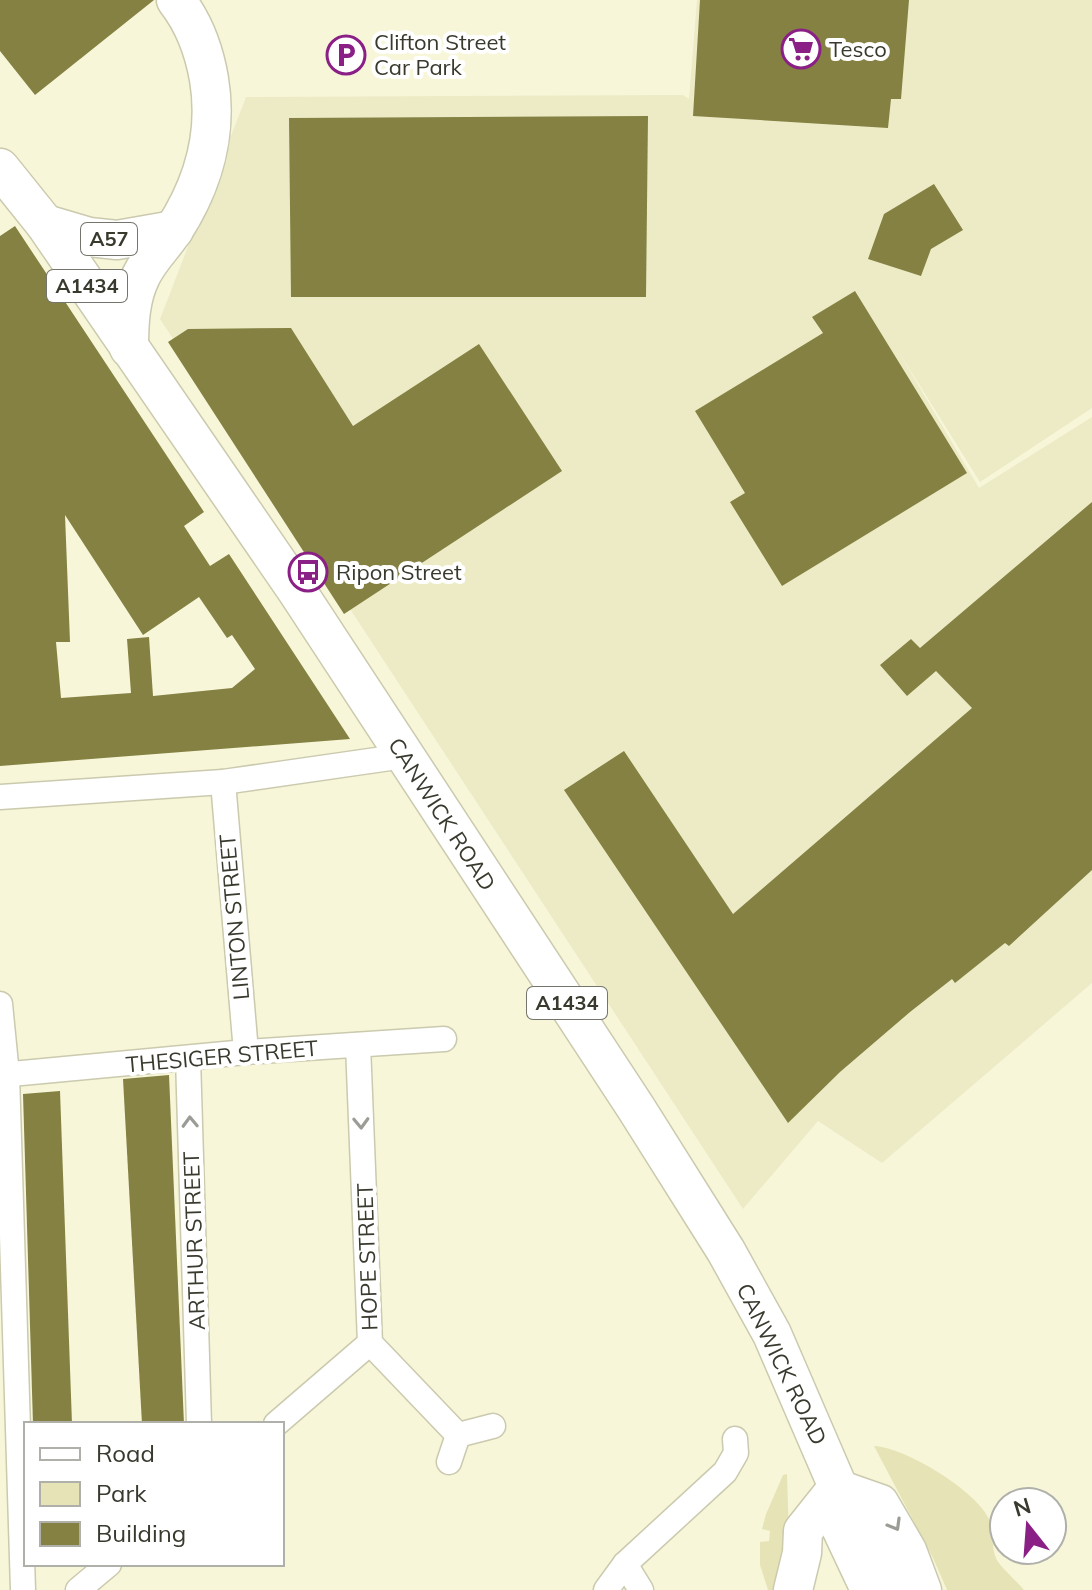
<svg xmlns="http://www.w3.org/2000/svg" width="1092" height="1590" font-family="Mulish,sans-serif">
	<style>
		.built { fill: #ecebc6 }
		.green { fill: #e6e4b6 }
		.building { fill: #848143; fill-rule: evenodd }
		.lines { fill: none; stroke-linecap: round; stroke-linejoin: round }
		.minor-casing { stroke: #cbcaae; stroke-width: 27 }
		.secondary-casing { stroke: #cbcaae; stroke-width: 37 }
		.primary-casing { stroke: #cbcaae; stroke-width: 41 }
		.minor { stroke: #fff; stroke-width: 24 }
		.secondary { stroke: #fff; stroke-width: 34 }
		.primary { stroke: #fff; stroke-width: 38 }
		.oneway { stroke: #9c9c96 }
		.labels { text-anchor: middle; stroke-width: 8; stroke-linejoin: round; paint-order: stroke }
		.shield { fill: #fff; stroke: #75746d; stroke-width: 2 }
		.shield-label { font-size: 20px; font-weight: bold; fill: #3a392e }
		.poi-label { font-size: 22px; fill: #3a392e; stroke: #fff; text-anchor: start }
		.street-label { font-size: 22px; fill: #3a392e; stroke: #fff }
	</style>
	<rect width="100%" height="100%" fill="#f7f6d9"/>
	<polygon class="built" points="697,0 1092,0 1092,408 980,482 897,349 979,488 1092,417 1092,983 882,1163 818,1121 743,1209 160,319 246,97 683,95 689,99"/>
	<g class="green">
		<path d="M874,1446c31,1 105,46 116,75 4,12 1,26 6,37 2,7 22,24 28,32h-77l-14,-32z"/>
		<polygon points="787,1474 789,1534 777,1590 768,1590 760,1565 760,1542 769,1541 770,1531 762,1529 766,1514 783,1475"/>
	</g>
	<g class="building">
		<polygon points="0,0 154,0 35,95 0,51"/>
		<polygon points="700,0 909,0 901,99 891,99 888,128 693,116"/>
		<polygon points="648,116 646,297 291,297 289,118"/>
		<polygon points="934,184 963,230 931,249 921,276 868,259 884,214"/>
		<path d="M15,226l189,286 -20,14 26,40 19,-12 121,185 -350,27v-530zM65,515l78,120 56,-38 28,41 5,-3 23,34 -23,19 -79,8 -4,-59 -22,2 4,54 -70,5 -5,-56h14z"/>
		<polygon points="855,291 967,473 782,586 730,502 745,493 695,411 823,333 812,317"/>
		<polygon points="291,328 353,426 479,344 562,471 344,614 168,342 188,329"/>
		<polygon points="1092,502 1092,870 1009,946 1005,943 955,983 952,979 910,1012 840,1072 788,1123 564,790 624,751 733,914 972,708 936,671 907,696 880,665 911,639 920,648"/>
		<polygon points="169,1075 184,1424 142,1424 123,1079"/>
		<polygon points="60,1091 72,1424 33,1424 23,1094"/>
	</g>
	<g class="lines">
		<g class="minor-casing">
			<g id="minor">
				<polyline points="223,782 246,1052"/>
				<polyline points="0,797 223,782 404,756"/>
				<polyline points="0,1004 7,1075 23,1590"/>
				<polyline points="358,1045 370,1343 458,1435 449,1462"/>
				<polyline points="188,1058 199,1424"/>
				<polyline points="0,1075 246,1052 444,1039"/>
				<polyline points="276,1424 370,1343"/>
				<polyline points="458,1435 493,1426"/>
				<polyline points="625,1564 641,1590"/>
				<polyline points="78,1590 109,1564"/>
				<polyline points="606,1590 625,1564 725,1472 736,1453 735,1439"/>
			</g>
		</g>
		<g class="secondary-casing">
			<polyline id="secondary" points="868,1590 835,1520 838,1487 881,1502 909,1550 924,1590"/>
		</g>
		<g class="primary-casing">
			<g id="primary">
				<polyline points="0,168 45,224 297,591 636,1108 726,1251 772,1334 838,1487 857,1509 887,1577 890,1590"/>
				<polyline points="45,224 89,237 117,240 174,230"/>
				<path d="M129,348c0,-24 1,-50 12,-72 8,-17 22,-30 32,-45 30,-46 45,-98 36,-152 -5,-29 -15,-56 -33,-79"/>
				<polyline points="793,1590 802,1553 803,1531 838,1487"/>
			</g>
		</g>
		<use href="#minor" class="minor"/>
		<use href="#secondary" class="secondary"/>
		<use href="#primary" class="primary"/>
	</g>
	<defs><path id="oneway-chevron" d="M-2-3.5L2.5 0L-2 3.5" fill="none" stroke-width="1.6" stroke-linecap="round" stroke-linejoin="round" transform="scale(2)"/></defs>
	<g class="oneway">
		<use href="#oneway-chevron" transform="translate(190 1122) rotate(-92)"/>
		<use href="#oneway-chevron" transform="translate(361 1123) rotate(88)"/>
		<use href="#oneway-chevron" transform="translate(895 1525) rotate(60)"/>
	</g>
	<defs>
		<g id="supermarket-ring" transform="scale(2)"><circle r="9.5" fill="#fff" stroke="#8a2085" stroke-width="1.5"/><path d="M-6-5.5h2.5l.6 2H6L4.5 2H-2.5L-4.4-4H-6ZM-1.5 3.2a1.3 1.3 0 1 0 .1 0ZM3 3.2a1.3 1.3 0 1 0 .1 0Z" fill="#8a2085"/></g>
		<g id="parking-ring" transform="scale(2)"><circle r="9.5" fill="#fff" stroke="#8a2085" stroke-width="1.5"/><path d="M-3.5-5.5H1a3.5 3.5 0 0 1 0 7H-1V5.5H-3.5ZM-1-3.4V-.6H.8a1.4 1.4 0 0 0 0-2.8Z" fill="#8a2085"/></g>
		<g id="bus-ring" transform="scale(2)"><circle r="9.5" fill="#fff" stroke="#8a2085" stroke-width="1.5"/><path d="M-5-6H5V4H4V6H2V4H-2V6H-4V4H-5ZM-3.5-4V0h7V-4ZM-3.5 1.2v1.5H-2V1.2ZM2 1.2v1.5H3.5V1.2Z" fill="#8a2085"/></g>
	</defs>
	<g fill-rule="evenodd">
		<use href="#supermarket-ring" x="801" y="49"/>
		<use href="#parking-ring" x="346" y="55"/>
		<use href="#bus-ring" x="308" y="572"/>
	</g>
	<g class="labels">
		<g class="shield">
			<rect x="81" y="223" width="56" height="32" rx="6"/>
			<rect x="47" y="270" width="80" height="32" rx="6"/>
			<rect x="527" y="987" width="80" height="32" rx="6"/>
		</g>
		<g class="shield-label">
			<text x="109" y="246">A57</text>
			<text x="87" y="293">A1434</text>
			<text x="567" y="1010">A1434</text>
		</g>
		<g class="poi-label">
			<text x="374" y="50">Clifton Street<tspan x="374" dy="25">Car Park</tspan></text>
			<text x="829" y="57">Tesco</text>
			<text x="336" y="580">Ripon Street</text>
		</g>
		<g class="street-label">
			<text transform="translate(442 814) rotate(57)" y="8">CANWICK ROAD</text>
			<text transform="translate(234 917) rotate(-95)" y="8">LINTON STREET</text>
			<text transform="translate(222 1056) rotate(-5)" y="8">THESIGER STREET</text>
			<text transform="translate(194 1241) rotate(-92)" y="8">ARTHUR STREET</text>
			<text transform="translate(367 1257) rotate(-92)" y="8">HOPE STREET</text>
			<text transform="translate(782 1364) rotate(64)" y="8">CANWICK ROAD</text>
		</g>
	</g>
	<rect x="24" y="1422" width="260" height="144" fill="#ffffff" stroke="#b0b0ab" stroke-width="2"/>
	<rect x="40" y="1448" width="40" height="12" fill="#ffffff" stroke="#b0b0ab" stroke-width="2"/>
	<text x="96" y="1462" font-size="24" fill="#3a392e">Road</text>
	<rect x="40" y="1482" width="40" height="24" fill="#e6e4b6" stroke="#b0b0ab" stroke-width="2"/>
	<text x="96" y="1502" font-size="24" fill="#3a392e">Park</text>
	<rect x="40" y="1522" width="40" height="24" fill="#848143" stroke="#b0b0ab" stroke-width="2"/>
	<text x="96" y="1542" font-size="24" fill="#3a392e">Building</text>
	<g transform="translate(1028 1526) rotate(343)"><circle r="38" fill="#ffffff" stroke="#b0b0ab" stroke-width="2"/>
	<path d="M0-6L14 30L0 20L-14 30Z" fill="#8a2085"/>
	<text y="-12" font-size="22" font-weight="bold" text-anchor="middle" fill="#3a392e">N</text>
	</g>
</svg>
